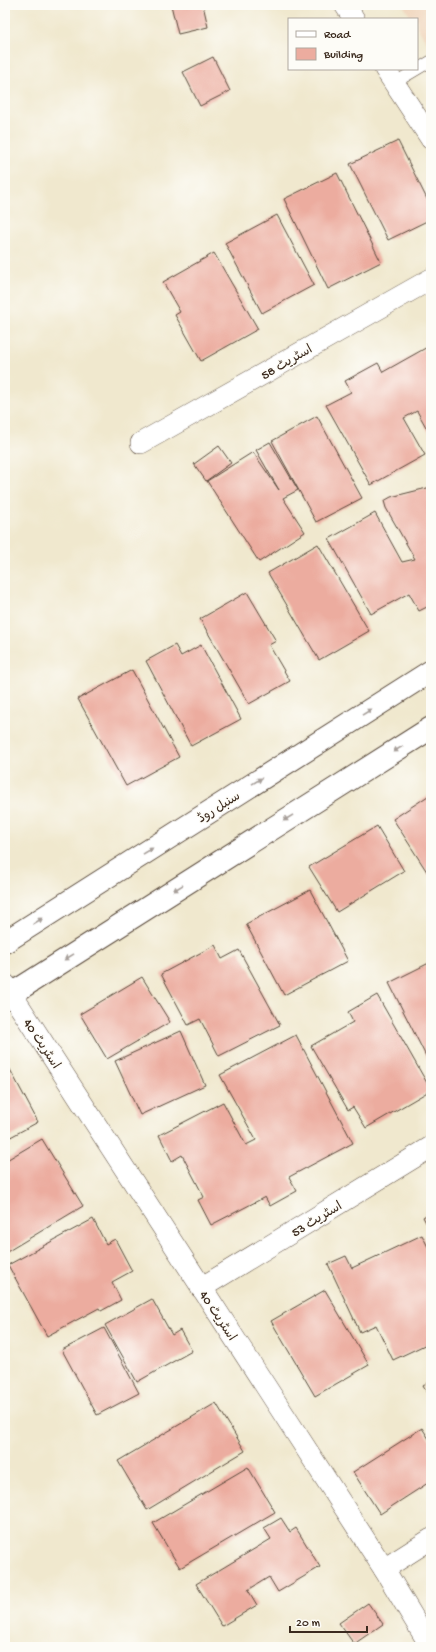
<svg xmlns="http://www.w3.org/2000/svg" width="436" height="1652" font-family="'Gochi Hand','Playpen Sans Arabic',sans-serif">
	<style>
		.built { fill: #f0d5bc }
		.building { fill: #ecac9f }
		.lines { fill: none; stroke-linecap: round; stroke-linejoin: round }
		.service-casing { stroke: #564638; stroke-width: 12 }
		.minor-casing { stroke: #564638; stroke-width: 22 }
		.tertiary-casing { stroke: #564638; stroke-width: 24 }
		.service { stroke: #fff; stroke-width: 11 }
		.minor { stroke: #fff; stroke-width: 21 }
		.tertiary { stroke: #fff; stroke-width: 22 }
		.oneway { fill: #a79f9a }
		.labels { text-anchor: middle; stroke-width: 3; stroke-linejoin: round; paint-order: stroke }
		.street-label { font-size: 13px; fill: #3b2a1e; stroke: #fdfcf7 }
	</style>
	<rect width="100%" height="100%" fill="#fdfcf7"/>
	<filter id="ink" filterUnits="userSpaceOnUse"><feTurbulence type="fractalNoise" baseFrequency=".025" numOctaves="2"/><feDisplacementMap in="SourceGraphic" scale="8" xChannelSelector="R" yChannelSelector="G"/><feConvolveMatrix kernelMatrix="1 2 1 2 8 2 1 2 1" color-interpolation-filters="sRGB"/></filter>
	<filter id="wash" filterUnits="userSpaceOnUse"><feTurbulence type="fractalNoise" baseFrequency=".012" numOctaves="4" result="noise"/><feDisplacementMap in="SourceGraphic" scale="16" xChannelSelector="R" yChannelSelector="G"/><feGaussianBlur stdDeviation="0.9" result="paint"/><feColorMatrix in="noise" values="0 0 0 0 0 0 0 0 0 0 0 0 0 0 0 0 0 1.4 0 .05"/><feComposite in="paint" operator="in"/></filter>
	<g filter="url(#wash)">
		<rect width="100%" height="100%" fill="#f0e8ce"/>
		<polygon class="built" points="403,5 431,5 431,49 417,27 417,19 412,19"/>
		<g id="blocks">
			<g class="building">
				<polygon points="171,5 203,5 208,27 178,34"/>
				<polygon points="213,57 230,91 200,106 183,72"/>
				<polygon points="398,141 431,207 431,219 388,240 350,164"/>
				<polygon points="337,173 381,262 328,289 284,199"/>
				<polygon points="277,215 314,285 262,313 225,243"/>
				<polygon points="214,253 258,329 201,361 175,315 180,312 163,282"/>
				<polygon points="431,345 431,436 417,411 404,418 425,455 371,485 326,405 351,392 345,381 378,363 383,372"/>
				<polygon points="317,416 362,498 316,522 272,441"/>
				<polygon points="270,442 298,490 283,498 305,532 259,562 207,481 253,452 279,490 256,450"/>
				<polygon points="219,446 231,463 206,481 194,464"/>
				<polygon points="431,487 431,605 419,611 409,593 371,614 329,539 375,513 402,562 415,559 386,508 384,501 391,497"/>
				<polygon points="318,544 369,631 319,660 268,573"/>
				<polygon points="247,592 276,641 269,645 290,681 249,704 200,619"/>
				<polygon points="175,645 181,656 201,645 241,719 191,746 146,661"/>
				<polygon points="132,670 179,757 126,786 78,699"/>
				<polygon points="431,794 431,878 393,819"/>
				<polygon points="377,826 404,871 337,912 309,867"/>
				<polygon points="310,890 348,961 284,995 246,924"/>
				<polygon points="215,945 222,959 239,950 280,1025 219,1056 200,1019 188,1025 161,974"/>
				<polygon points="431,962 431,1066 389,983"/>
				<polygon points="142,977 170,1022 107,1059 80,1014"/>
				<polygon points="377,995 431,1090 366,1128 353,1107 348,1110 311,1046 353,1022 348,1012"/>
				<polygon points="181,1031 205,1085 140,1115 115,1061"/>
				<polygon points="296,1035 353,1143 289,1177 297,1191 270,1206 265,1197 211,1225 198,1200 204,1197 182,1155 172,1161 159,1135 223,1102 246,1145 256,1140 220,1075"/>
				<polygon points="5,1060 38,1122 5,1140"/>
				<polygon points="42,1139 83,1206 5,1253 5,1161"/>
				<polygon points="431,1212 431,1232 423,1217"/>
				<polygon points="93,1219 106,1244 115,1239 132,1271 112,1282 121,1300 101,1311 99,1308 47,1336 8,1265"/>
				<polygon points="422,1235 431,1253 431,1342 393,1360 376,1325 360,1332 328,1264 346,1256 352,1268"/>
				<polygon points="325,1290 369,1365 315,1396 271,1321"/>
				<polygon points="152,1299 172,1335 180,1330 192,1351 137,1382 105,1325"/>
				<polygon points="104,1328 139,1393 97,1415 62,1350"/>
				<polygon points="431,1381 431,1400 423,1386"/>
				<polygon points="216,1403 245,1451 147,1510 118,1461"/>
				<polygon points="422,1428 431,1442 431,1481 380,1514 353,1472"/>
				<polygon points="248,1467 275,1512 180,1568 153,1523"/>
				<polygon points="281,1518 290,1532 296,1528 320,1567 278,1592 269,1577 248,1590 257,1605 222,1626 196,1584 271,1539 264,1528"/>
				<polygon points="368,1603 383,1624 354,1644 339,1623"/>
			</g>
		</g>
	</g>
	<g filter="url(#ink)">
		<use href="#blocks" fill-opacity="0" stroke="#564638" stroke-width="1"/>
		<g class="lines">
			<g class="service-casing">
				<polyline id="service" points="394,83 431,61"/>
			</g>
			<g class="minor-casing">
				<g id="minor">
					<polyline points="345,5 354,19"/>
					<polyline points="385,69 431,139"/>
					<polyline points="141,443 431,279"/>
					<polyline points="5,984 384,1569 431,1647"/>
					<polyline points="201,1288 431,1147"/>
					<polyline points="384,1569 431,1539"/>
				</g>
			</g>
			<g class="tertiary-casing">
				<g id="tertiary">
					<polyline points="5,942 431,671"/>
					<polyline points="5,998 431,728"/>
				</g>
			</g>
			<use href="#service" class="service"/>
			<use href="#minor" class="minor"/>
			<use href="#tertiary" class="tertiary"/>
		</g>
		<defs><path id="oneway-solid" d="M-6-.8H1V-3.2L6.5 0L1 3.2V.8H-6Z"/></defs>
		<g class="oneway">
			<use href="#oneway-solid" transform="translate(367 712) rotate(-32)"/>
			<use href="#oneway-solid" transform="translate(398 749) rotate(148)"/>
			<use href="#oneway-solid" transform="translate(257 781) rotate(-32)"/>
			<use href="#oneway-solid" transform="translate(288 818) rotate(148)"/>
			<use href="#oneway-solid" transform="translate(148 851) rotate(-32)"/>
			<use href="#oneway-solid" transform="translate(178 888) rotate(148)"/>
			<use href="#oneway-solid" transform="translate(38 921) rotate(-32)"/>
			<use href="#oneway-solid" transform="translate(69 957) rotate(148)"/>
		</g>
	</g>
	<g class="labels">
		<g class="street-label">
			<text transform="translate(286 361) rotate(-30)" y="5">اسٹریٹ 58</text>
			<text transform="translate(218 806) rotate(-32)" y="5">سنبل روڈ</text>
			<text transform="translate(43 1043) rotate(57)" y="5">اسٹریٹ 40</text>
			<text transform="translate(316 1218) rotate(-31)" y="5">اسٹریٹ 53</text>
			<text transform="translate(219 1315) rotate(57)" y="5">اسٹریٹ 40</text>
		</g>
	</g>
	<rect width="436" height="1652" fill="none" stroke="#fdfcf7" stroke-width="20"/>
	<rect x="288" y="18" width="130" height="52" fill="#fdfcf7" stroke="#afa8a0"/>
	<rect x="296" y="31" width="20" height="6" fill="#ffffff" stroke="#afa8a0"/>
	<text x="324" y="38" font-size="12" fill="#3b2a1e">Road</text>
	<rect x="296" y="48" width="20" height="12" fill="#ecac9f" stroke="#afa8a0"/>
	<text x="324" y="58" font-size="12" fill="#3b2a1e">Building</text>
	<path d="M290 1626v6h77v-6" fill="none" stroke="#3b2a1e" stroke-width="2"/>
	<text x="296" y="1626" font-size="12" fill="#3b2a1e" stroke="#fdfcf7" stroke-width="3" paint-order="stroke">20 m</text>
</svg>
